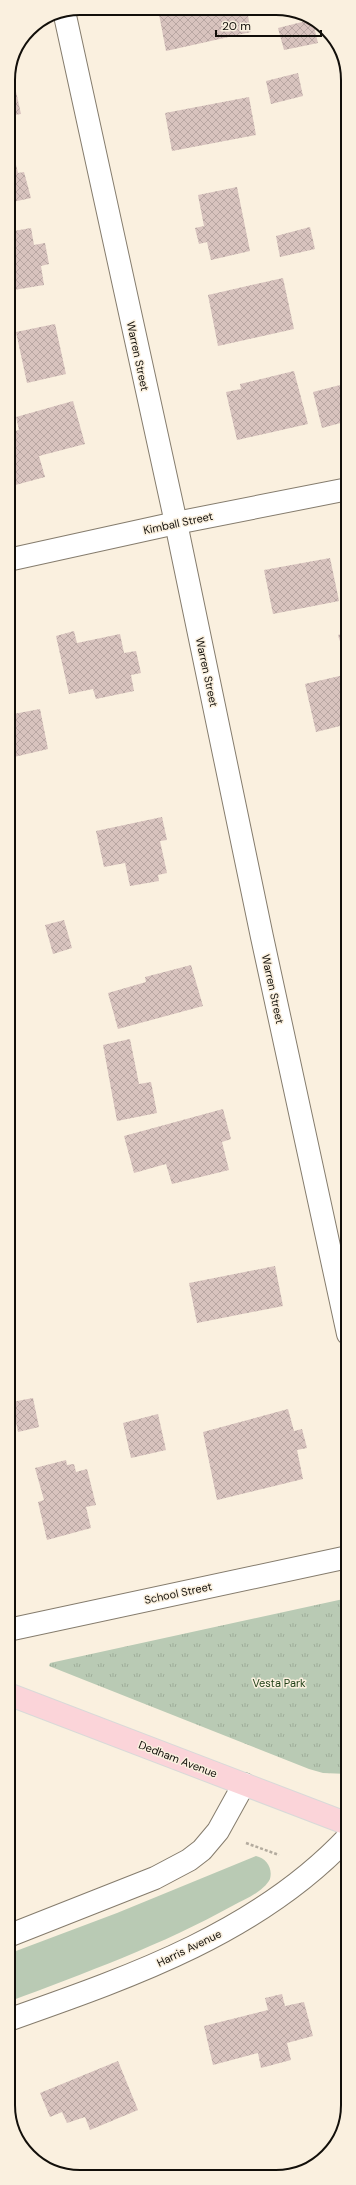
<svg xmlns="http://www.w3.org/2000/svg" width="356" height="2185" font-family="'DM Sans',sans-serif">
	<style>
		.green { fill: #b9cab4 }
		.park { fill: url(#park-tufts) }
		.building { fill: url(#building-cross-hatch) }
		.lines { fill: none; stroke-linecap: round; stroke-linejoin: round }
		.minor-casing { stroke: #857c6d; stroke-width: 24 }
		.major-casing { stroke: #d9d9d8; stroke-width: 24 }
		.path { stroke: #b3ab9e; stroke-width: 2.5; stroke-dasharray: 3 2; stroke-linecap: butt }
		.minor { stroke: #fff; stroke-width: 22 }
		.major { stroke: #fbd4d9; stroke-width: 22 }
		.labels { text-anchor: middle; stroke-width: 3; stroke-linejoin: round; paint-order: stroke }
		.street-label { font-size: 11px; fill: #120f0a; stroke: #faf0df }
		.park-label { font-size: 11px; fill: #1e3e15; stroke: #faf0df }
		.rim { fill: none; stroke: #120f0a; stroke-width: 2 }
	</style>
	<defs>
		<pattern id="park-tufts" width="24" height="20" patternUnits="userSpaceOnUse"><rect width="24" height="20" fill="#b9cab4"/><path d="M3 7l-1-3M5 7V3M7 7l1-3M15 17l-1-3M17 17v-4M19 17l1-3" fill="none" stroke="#9eac99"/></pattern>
		<pattern id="building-cross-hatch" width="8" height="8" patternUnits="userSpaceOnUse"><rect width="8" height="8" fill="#d8c3be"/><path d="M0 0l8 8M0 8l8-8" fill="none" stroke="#b8a6a2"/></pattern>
	</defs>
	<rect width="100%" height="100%" fill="#faf0df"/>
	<path class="green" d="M256,1856c10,2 17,12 14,23 -6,12 -24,20 -36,26 -72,40 -149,68 -226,97v-48l109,-41z"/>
	<polygon class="park" points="348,1598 348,1774 323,1773 309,1769 49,1666 50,1663"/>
	<g class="building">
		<polygon points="158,9 247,10 251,32 166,51"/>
		<polygon points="310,20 313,22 318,43 284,50 278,28"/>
		<polygon points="11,69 21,114 8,116 8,76"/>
		<polygon points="298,73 303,96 271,104 266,81"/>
		<polygon points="249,97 256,135 172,151 165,113"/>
		<polygon points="11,144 18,173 24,172 31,198 8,203 8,145"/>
		<polygon points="237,187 250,251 211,260 207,242 199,244 195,228 204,226 198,195"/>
		<polygon points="310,227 315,249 280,257 276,236"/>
		<polygon points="31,228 34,245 45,243 49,264 41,266 44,285 8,291 8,232"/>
		<polygon points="283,278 294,329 218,346 208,295"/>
		<polygon points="55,324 66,374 27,383 16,332"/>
		<polygon points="294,371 308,424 237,440 226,392 241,389 240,384"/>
		<polygon points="344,384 348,398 348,421 322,428 313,392"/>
		<polygon points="73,401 85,444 39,456 45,477 8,487 8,433 19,430 16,417"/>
		<polygon points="330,558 339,601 273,614 264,570"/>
		<polygon points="74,631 77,643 120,634 124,653 136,651 141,673 131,675 134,691 96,699 93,689 69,694 56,636"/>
		<polygon points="348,632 348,661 346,661 338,635"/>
		<polygon points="348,674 348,724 316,732 305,684"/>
		<polygon points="40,709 48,749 14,757 8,728 8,715"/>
		<polygon points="162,817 167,840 160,841 167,873 158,875 159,881 130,886 125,863 104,867 96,831"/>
		<polygon points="348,866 348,883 347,883 343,868"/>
		<polygon points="64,920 72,948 53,954 45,925"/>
		<polygon points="191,965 203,1006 118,1029 108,993 146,982 145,977"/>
		<polygon points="8,982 14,1002 8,1004"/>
		<polygon points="130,1039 139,1084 151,1082 157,1113 117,1121 103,1045"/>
		<polygon points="223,1109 231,1139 222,1142 229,1170 172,1184 166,1164 134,1173 124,1136"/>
		<polygon points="275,1266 283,1306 197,1323 189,1283"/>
		<polygon points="33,1398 39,1427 18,1432 12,1402"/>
		<polygon points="288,1409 294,1431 302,1429 307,1448 297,1450 303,1479 217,1500 203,1432"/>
		<polygon points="158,1414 166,1450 131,1458 123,1423"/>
		<polygon points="66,1460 67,1465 74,1464 76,1472 87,1469 96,1505 86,1507 91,1528 47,1540 38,1502 44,1500 35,1468"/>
		<polygon points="282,1994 285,2006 304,2002 313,2036 287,2043 291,2060 261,2068 258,2053 213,2065 204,2026 268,2010 265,1998"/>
		<polygon points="118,2061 138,2110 90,2130 85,2117 67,2123 62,2112 50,2117 40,2093"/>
	</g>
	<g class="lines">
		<g class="minor-casing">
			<g id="minor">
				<polyline points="64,11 176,523 262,937 348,1334"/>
				<polyline points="8,560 176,523 348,489"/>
				<polyline points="8,1630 348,1557"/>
				<polyline points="8,1936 155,1878 189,1860 202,1850 218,1831 244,1784"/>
				<path d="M8,2020c122,-43 250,-87 340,-183"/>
			</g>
		</g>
		<g class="major-casing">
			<polyline id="major" points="8,1694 348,1824"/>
		</g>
		<polyline class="path" points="246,1843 279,1855"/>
		<use href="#minor" class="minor"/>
		<use href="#major" class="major"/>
	</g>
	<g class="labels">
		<g class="street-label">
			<text transform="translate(138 356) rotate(78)" y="4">Warren Street</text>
			<text transform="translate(178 523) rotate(-12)" y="4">Kimball Street</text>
			<text transform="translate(207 672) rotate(78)" y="4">Warren Street</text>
			<text transform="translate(273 989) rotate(78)" y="4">Warren Street</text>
			<text transform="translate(178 1593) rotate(-12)" y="4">School Street</text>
			<text transform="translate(178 1759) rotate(21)" y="4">Dedham Avenue</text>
			<text transform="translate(189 1948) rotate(-26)" y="4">Harris Avenue</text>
		</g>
		<g class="park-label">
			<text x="279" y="1687">Vesta Park</text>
		</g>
	</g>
	<path d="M0 0H356V2185H0ZM80 15H276A65 65 0 0 1 341 80V2105A65 65 0 0 1 276 2170H80A65 65 0 0 1 15 2105V80A65 65 0 0 1 80 15Z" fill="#faf0df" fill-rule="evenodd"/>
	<path class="rim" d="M80 15H276A65 65 0 0 1 341 80V2105A65 65 0 0 1 276 2170H80A65 65 0 0 1 15 2105V80A65 65 0 0 1 80 15Z"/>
	<path d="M216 30v6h105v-6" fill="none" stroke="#120f0a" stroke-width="2"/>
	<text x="222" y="30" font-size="12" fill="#120f0a" stroke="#faf0df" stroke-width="3" paint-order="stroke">20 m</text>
</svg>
